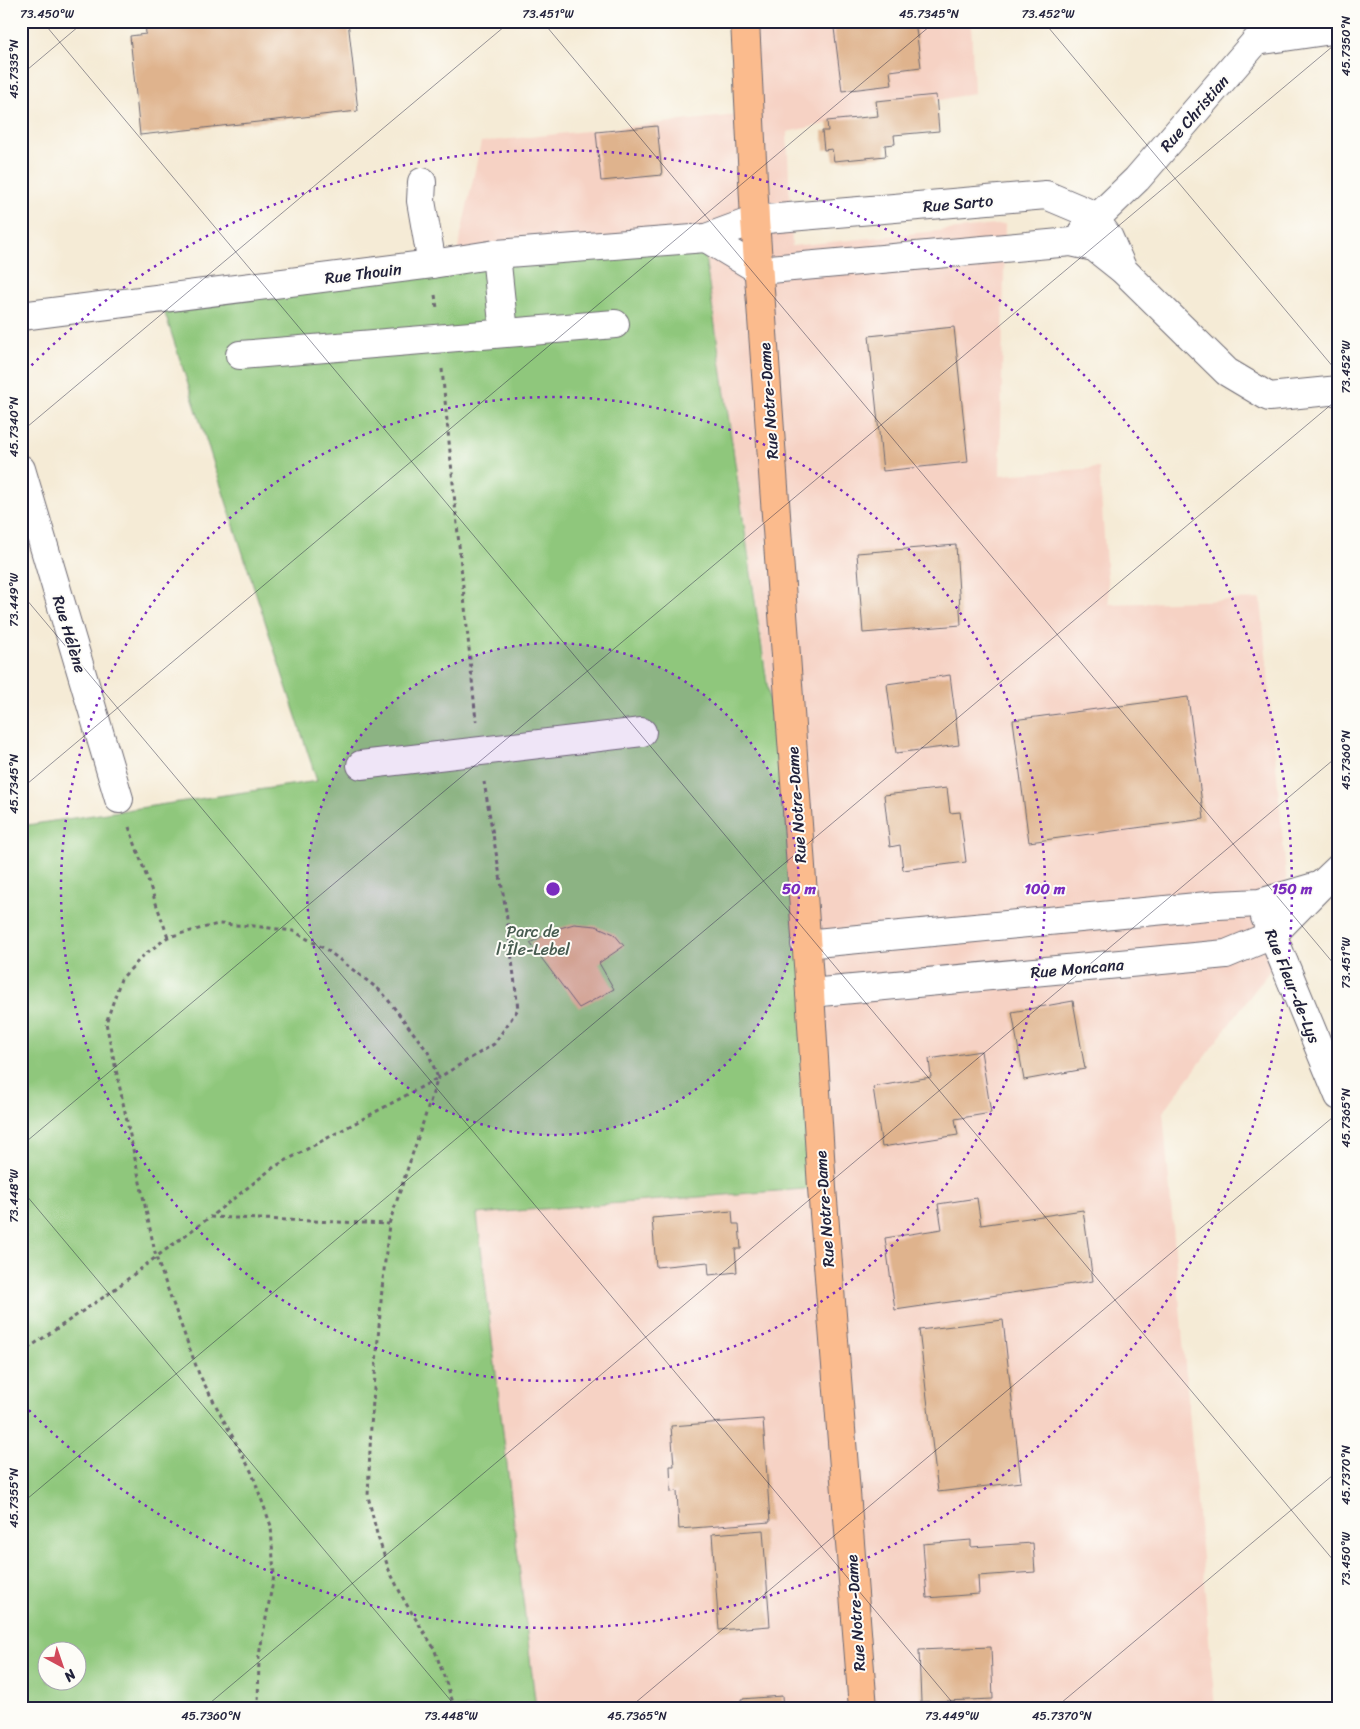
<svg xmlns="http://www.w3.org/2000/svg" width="1360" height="1729" font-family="Sriracha,sans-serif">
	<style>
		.built { fill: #f6d2c4 }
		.green { fill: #8fc77b; stroke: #58745b; fill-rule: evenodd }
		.building { fill: #dfb38d }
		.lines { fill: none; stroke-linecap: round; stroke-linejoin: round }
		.minor-casing { stroke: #6c6871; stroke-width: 30 }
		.major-casing { stroke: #6c6871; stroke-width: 30 }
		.path { stroke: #6c6871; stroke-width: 3; stroke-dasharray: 4 4; stroke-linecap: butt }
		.minor { stroke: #fff; stroke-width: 28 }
		.major { stroke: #fbbb8d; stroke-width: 28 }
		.ticks { fill: none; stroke: #22223b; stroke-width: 1; stroke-opacity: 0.45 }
		.ring { fill: none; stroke: #7b2cbf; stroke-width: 2.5; stroke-dasharray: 2.5 5 }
		.labels { text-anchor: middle; stroke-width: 4; stroke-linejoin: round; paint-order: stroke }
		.street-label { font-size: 16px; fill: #22223b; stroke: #fdfcf7 }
		.park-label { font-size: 16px; fill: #485c51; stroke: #fdfcf7 }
		.centre { fill: #7b2cbf; stroke: #fdfcf7; stroke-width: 2.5 }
		.ring-label { font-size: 15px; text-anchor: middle; font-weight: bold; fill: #7b2cbf; stroke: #fdfcf7; stroke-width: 4; stroke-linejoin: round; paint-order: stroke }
		.neatline { fill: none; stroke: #22223b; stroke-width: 2 }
		.ticks-label { font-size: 12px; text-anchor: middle; fill: #22223b }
	</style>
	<rect width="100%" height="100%" fill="#fdfcf7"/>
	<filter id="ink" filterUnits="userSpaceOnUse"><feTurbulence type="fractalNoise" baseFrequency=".02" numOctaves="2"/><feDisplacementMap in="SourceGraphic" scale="10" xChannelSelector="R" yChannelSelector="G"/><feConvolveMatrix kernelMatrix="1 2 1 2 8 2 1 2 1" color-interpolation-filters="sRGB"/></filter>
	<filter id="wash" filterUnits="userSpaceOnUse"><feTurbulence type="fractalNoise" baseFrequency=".0096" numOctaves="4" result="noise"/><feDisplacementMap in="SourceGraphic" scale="20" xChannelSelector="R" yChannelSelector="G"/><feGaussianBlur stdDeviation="1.12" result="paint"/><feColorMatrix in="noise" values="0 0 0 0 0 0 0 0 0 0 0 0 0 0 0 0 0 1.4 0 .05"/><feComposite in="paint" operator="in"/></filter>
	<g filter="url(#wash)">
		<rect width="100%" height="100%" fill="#f5ebd6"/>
		<polygon class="built" points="733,21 971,21 974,93 787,132 792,246 1005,224 1000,475 1099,468 1109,604 1261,599 1292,941 1163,1112 1215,1708 536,1708 477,1214 817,1187 777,740 701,229 457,253 481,142 738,115"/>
		<path class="green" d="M701,229l104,715 12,244 -340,26 59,494h-515v-882l296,-45 -160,-492zM48,1652h30v30h-30z"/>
		<g id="blocks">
			<g class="building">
				<polygon points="145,21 218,21 219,24 244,21 348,21 358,111 140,135 130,36 146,34"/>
				<polygon points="880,21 915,21 921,67 890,71 892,85 842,91 834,28"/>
				<polygon points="936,95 939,131 894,135 895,144 885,145 886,156 834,161 832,149 824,150 822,131 828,131 827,121 878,116 876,101"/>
				<polygon points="657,126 662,175 601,181 596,132"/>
				<polygon points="954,327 968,462 883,471 869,336"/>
				<polygon points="956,545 961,625 863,633 857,553"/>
				<polygon points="950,675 959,745 896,753 887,684"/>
				<polygon points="1188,697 1204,819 1029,842 1013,720"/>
				<polygon points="947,788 950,813 960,812 966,862 903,870 900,845 890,847 884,795"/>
				<polygon points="574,924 596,926 614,934 624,946 599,963 614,989 579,1008 530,943 553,930"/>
				<polygon points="1073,1001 1085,1069 1024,1080 1012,1012"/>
				<polygon points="981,1051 991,1113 955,1119 958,1135 882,1147 873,1087 931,1077 929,1059"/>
				<polygon points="977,1198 981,1225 1083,1210 1093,1281 895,1310 885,1238 942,1229 938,1204"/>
				<polygon points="732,1211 733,1224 739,1224 741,1249 735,1249 737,1272 709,1275 708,1262 656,1267 652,1218"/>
				<polygon points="1003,1320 1021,1482 938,1492 919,1330"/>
				<polygon points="763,1419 770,1522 679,1529 677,1491 671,1492 670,1466 674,1466 671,1426"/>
				<polygon points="763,1530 770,1626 719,1630 712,1534"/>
				<polygon points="971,1540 971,1547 1033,1543 1035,1572 978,1576 979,1594 927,1598 923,1544"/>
				<polygon points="991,1647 993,1699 921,1702 919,1650"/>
				<polygon points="782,1696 783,1708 741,1708 741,1699"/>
			</g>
		</g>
	</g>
	<g filter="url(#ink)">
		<use href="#blocks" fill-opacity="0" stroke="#6c6871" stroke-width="1"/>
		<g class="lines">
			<g class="minor-casing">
				<g id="minor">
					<polyline points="422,182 421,201 432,264"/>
					<polyline points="1083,231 1137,179 1256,41 1339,29"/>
					<polyline points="706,238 759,270 1071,242 1094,247 1123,270 1227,372 1269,397 1339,390"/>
					<polyline points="496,254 504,333"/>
					<polyline points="21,316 432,264 496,254 706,238 755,220 1046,195 1091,214 1109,238 1123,270"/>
					<polyline points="240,355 615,324"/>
					<polyline points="21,469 119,799"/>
					<polyline points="361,765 642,732"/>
					<polyline points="1265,917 1339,1096"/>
					<polyline points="805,944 1218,905 1260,903 1318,886"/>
					<polyline points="810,993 1226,954 1272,935 1320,886 1339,868"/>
				</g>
			</g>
			<g class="major-casing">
				<polyline id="major" points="745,21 755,220 810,993 822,1188 863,1708"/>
			</g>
			<g class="path">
				<polyline points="435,295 437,308"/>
				<polyline points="442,369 476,721"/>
				<polyline points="129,827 168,937"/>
				<polyline points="21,1353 111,1292 156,1257 106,1023 121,979 144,955 168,937 218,924 254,926 293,931 327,950 382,992 428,1052 438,1078 274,1167 210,1217"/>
				<polyline points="258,1708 259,1655 274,1576 271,1526 252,1473 199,1374 156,1257 210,1217 389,1224"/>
				<polyline points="455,1708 434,1648 405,1602 389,1570 377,1534 368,1496 371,1426 382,1289 389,1224 438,1078 494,1044 518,1009 506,911 484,782"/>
			</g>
			<use href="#minor" class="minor"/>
			<use href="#major" class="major"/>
		</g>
	</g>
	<path class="ticks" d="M42,21l1297,1546M542,21l797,949M1043,21l296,353M21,75l64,-54M21,432l490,-411M21,593l936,1115M21,789l915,-768M21,1146l1318,-1105M21,1189l436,519M21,1504l1318,-1106M204,1708l1135,-953M629,1708l710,-596M1055,1708l284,-238"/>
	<circle cx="553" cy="889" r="246" fill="#7b2cbf" fill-opacity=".12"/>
	<g class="ring">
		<circle cx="553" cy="889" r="246"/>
		<circle cx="553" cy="889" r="492"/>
		<path d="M21 376A739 739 0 1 1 21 1402"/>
	</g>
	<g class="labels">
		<g class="street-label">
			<text transform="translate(1194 113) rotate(-49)" y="6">Rue Christian</text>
			<text transform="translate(958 203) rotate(-5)" y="6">Rue Sarto</text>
			<text transform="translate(363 273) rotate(-7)" y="6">Rue Thouin</text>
			<text transform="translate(768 401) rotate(-94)" y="6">Rue Notre-Dame</text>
			<text transform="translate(70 634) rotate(73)" y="6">Rue Hélène</text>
			<text transform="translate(796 805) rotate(-94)" y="6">Rue Notre-Dame</text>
			<text transform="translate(1077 968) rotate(-5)" y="6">Rue Moncana</text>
			<text transform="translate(1293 986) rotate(68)" y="6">Rue Fleur-de-Lys</text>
			<text transform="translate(824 1209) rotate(-94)" y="6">Rue Notre-Dame</text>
			<text transform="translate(855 1613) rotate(-94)" y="6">Rue Notre-Dame</text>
		</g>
		<g class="park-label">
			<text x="533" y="937">Parc de<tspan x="533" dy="18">l'Île-Lebel</tspan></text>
		</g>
	</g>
	<circle cx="553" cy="889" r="8" class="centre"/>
	<g class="ring-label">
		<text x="799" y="894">50 m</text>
		<text x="1045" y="894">100 m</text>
		<text x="1292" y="894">150 m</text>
	</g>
	<rect width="1360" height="1729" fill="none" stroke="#fdfcf7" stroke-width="55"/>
	<g transform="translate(62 1666) rotate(140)"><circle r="24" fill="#fdfcf7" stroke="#a5a5ac"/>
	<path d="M0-4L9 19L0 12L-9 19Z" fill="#d1495b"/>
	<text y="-8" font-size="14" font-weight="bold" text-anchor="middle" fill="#22223b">N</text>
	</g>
	<rect x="28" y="28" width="1304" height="1674" class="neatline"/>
	<g class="ticks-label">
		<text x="47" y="18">73.450°W</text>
		<text x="548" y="18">73.451°W</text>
		<text x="929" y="18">45.7345°N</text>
		<text x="1048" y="18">73.452°W</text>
		<text transform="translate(1346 46) rotate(-90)" y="4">45.7350°N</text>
		<text transform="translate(14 69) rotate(-90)" y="4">45.7335°N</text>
		<text transform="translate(1346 367) rotate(-90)" y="4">73.452°W</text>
		<text transform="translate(14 427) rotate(-90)" y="4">45.7340°N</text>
		<text transform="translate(14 600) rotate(-90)" y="4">73.449°W</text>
		<text transform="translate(1346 760) rotate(-90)" y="4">45.7360°N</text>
		<text transform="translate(14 784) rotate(-90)" y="4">45.7345°N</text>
		<text transform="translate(1346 963) rotate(-90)" y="4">73.451°W</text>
		<text transform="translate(1346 1118) rotate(-90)" y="4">45.7365°N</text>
		<text transform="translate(14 1196) rotate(-90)" y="4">73.448°W</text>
		<text transform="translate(1346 1475) rotate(-90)" y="4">45.7370°N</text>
		<text transform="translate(14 1498) rotate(-90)" y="4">45.7355°N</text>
		<text transform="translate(1346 1559) rotate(-90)" y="4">73.450°W</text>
		<text x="211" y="1720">45.7360°N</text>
		<text x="451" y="1720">73.448°W</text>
		<text x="637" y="1720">45.7365°N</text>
		<text x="952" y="1720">73.449°W</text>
		<text x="1062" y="1720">45.7370°N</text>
	</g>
</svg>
